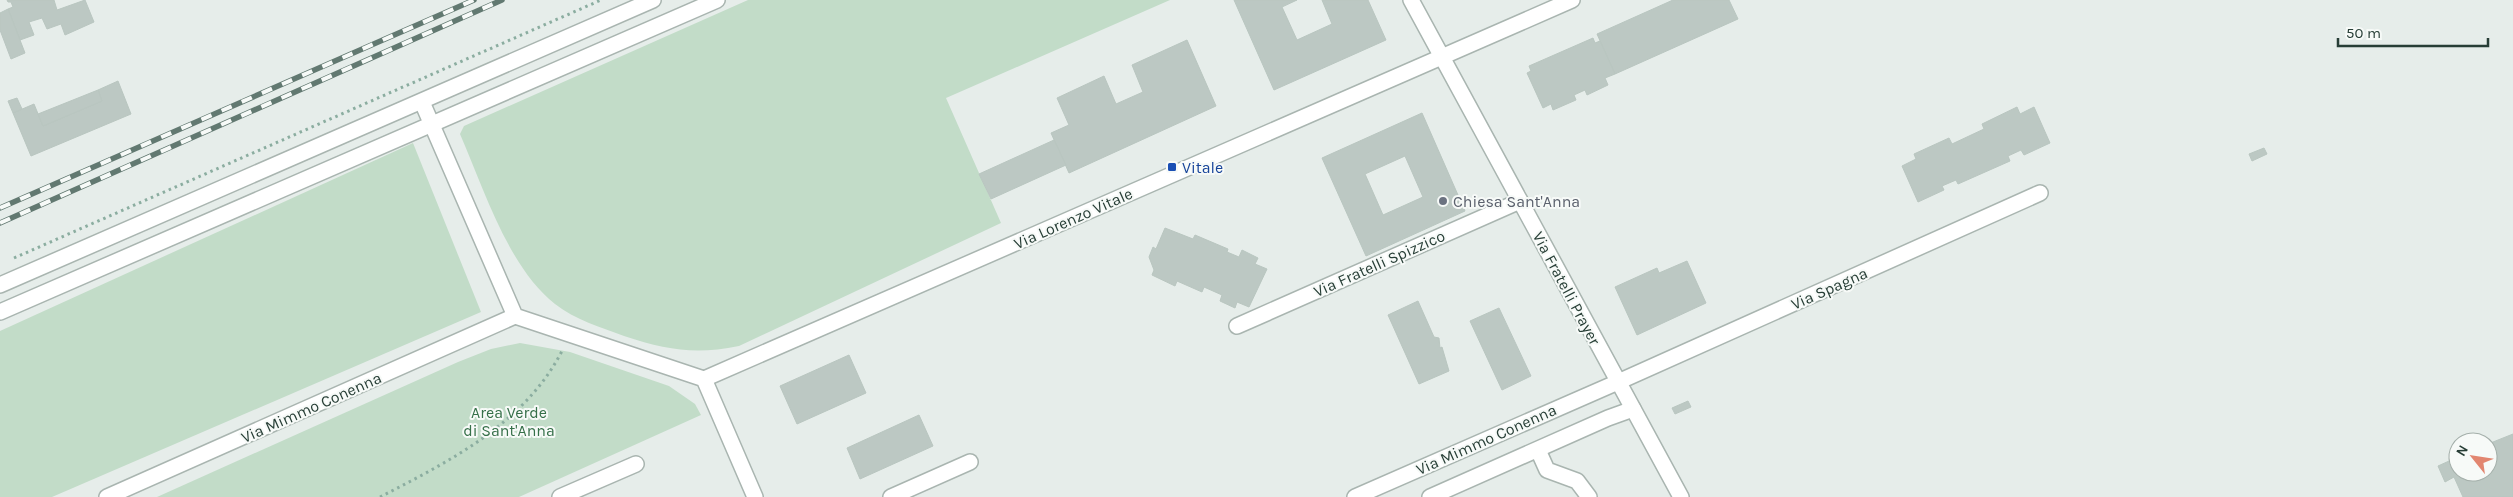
<svg xmlns="http://www.w3.org/2000/svg" width="2513" height="497" font-family="Karla,sans-serif">
	<style>
		.green { fill: #c2dcc8 }
		.building { fill: #bcc8c3; stroke: #b9c6c0; fill-rule: evenodd }
		.lines { fill: none; stroke-linecap: round; stroke-linejoin: round }
		.minor-casing { stroke: #a9b5b0; stroke-width: 18 }
		.path { stroke: #8bada0; stroke-width: 3; stroke-dasharray: 2.5 4; stroke-linecap: butt }
		.minor { stroke: #fff; stroke-width: 15 }
		.rail-casing { stroke: #627971; stroke-width: 5.5 }
		.rail { stroke: #f7faf8; stroke-width: 4; stroke-dasharray: 11; stroke-linecap: butt }
		.transit-dot { fill: #1a4fb4; stroke: #f7faf8; stroke-width: 2 }
		.worship-dot { fill: #6b7280; stroke: #f7faf8; stroke-width: 2 }
		.labels { text-anchor: middle; stroke-width: 4; stroke-linejoin: round; paint-order: stroke }
		.transit-label { font-size: 16px; fill: #164399; stroke: #f7faf8; text-anchor: start }
		.worship-label { font-size: 16px; fill: #5b616d; stroke: #f7faf8; text-anchor: start }
		.street-label { font-size: 16px; fill: #273e36; stroke: #f7faf8 }
		.park-label { font-size: 16px; fill: #367049; stroke: #f7faf8 }
	</style>
	<rect width="100%" height="100%" fill="#e6edea"/>
	<g class="green">
		<path d="M748,0h422l-224,98 55,125 -262,123c-44,9 -72,4 -115,-10 -23,-9 -49,-16 -69,-32 -47,-37 -71,-115 -95,-170l4,-8z"/>
		<polygon points="413,143 481,312 52,497 0,497 0,331"/>
		<polygon points="520,343 570,352 669,386 695,404 701,415 519,497 157,497 458,362 491,349"/>
	</g>
	<g class="building">
		<polygon points="7,0 54,0 57,10 85,0 94,22 65,35 61,24 47,29 42,18 29,22 34,35 20,40 8,9 13,7 11,2 8,2"/>
		<polygon points="1234,0 1297,0 1282,7 1297,40 1332,24 1322,0 1368,0 1386,40 1274,90"/>
		<polygon points="1673,0 1729,0 1738,19 1615,74 1597,34"/>
		<polygon points="8,9 25,53 11,59 0,30 0,13"/>
		<polygon points="1593,38 1595,43 1600,41 1615,74 1605,78 1608,85 1587,95 1585,90 1574,95 1576,100 1553,110 1551,104 1543,108 1527,73 1531,71 1529,66"/>
		<polygon points="1187,40 1216,106 1069,173 1051,133 1069,125 1057,98 1104,76 1116,104 1143,92 1132,65"/>
		<polygon points="118,81 131,114 31,156 13,113 34,104 43,126 102,101 98,90"/>
		<polygon points="98,90 102,101 43,126 38,114"/>
		<polygon points="17,98 22,109 13,113 8,101"/>
		<polygon points="2017,107 2020,114 2034,107 2050,143 2024,155 2021,150 2008,156 2010,161 1958,184 1956,180 1942,186 1944,190 1918,202 1902,166 1916,159 1914,154 1949,138 1952,144 1984,129 1982,124"/>
		<path d="M1422,113l43,98 -99,45 -44,-98zM1405,156l18,41 -40,18 -18,-41z"/>
		<polygon points="1054,140 1066,165 991,199 979,174"/>
		<polygon points="2264,148 2267,154 2252,161 2249,154"/>
		<polygon points="1165,228 1193,239 1195,235 1228,249 1227,252 1239,257 1242,250 1258,258 1255,264 1267,269 1249,307 1237,302 1235,308 1220,301 1222,295 1204,287 1202,292 1177,281 1175,286 1152,275 1154,270 1149,257 1153,247 1156,249"/>
		<polygon points="1687,261 1706,303 1637,335 1615,287 1657,268 1659,273"/>
		<polygon points="1418,301 1434,337 1439,338 1440,348 1442,347 1449,371 1419,384 1388,315"/>
		<polygon points="1499,308 1531,376 1502,390 1470,321"/>
		<polygon points="849,355 866,393 797,424 780,386"/>
		<polygon points="1688,401 1691,407 1675,414 1672,408"/>
		<polygon points="919,415 933,446 860,479 847,448"/>
		<polygon points="2513,434 2513,497 2463,497 2454,477 2445,482 2438,466 2458,457 2458,472 2488,472 2488,444"/>
	</g>
	<g class="lines">
		<g class="minor-casing">
			<g id="minor">
				<polyline points="1411,0 1681,497"/>
				<polyline points="422,102 515,316 704,379 755,497"/>
				<polyline points="0,285 653,0"/>
				<polyline points="0,312 717,0"/>
				<polyline points="1237,326 1520,201"/>
				<polyline points="704,379 1572,0"/>
				<polyline points="1538,450 1547,470 1577,481 1589,497"/>
				<polyline points="107,497 515,316"/>
				<polyline points="560,497 636,464"/>
				<polyline points="891,497 970,462"/>
				<polyline points="1355,497 1618,382 2040,193"/>
				<polyline points="1430,497 1608,418 1633,409"/>
			</g>
		</g>
		<g class="path">
			<polyline points="14,258 601,0"/>
			<path d="M380,497c70,-36 146,-74 183,-148"/>
		</g>
		<use href="#minor" class="minor"/>
		<g class="rail-casing">
			<g id="rail">
				<polyline points="0,208 474,0"/>
				<polyline points="0,223 502,0"/>
			</g>
		</g>
		<use href="#rail" class="rail"/>
	</g>
	<rect class="transit-dot" x="1167" y="162" width="10" height="10" rx="2.5"/>
	<circle class="worship-dot" cx="1443" cy="201" r="5"/>
	<g class="labels">
		<g class="transit-label">
			<text x="1182" y="173">Vitale</text>
		</g>
		<g class="worship-label">
			<text x="1453" y="207">Chiesa Sant'Anna</text>
		</g>
		<g class="street-label">
			<text transform="translate(1073 218) rotate(-24)" y="6">Via Lorenzo Vitale</text>
			<text transform="translate(1379 263) rotate(-24)" y="6">Via Fratelli Spizzico</text>
			<text transform="translate(1567 288) rotate(62)" y="6">Via Fratelli Prayer</text>
			<text transform="translate(1829 288) rotate(-24)" y="6">Via Spagna</text>
			<text transform="translate(311 407) rotate(-24)" y="6">Via Mimmo Conenna</text>
			<text transform="translate(1486 439) rotate(-24)" y="6">Via Mimmo Conenna</text>
		</g>
		<g class="park-label">
			<text x="509" y="418">Area Verde<tspan x="509" dy="18">di Sant'Anna</tspan></text>
		</g>
	</g>
	<g transform="translate(2473 457) rotate(300)"><circle r="24" fill="#f7faf8" stroke="#a4afaa"/>
	<path d="M0-4L9 19L0 12L-9 19Z" fill="#e28670"/>
	<text y="-8" font-size="14" font-weight="bold" text-anchor="middle" fill="#273e36">N</text>
	</g>
	<path d="M2338 38v8h150v-8" fill="none" stroke="#273e36" stroke-width="2.5"/>
	<text x="2346" y="38" font-size="15" fill="#273e36" stroke="#f7faf8" stroke-width="4" paint-order="stroke">50 m</text>
</svg>
